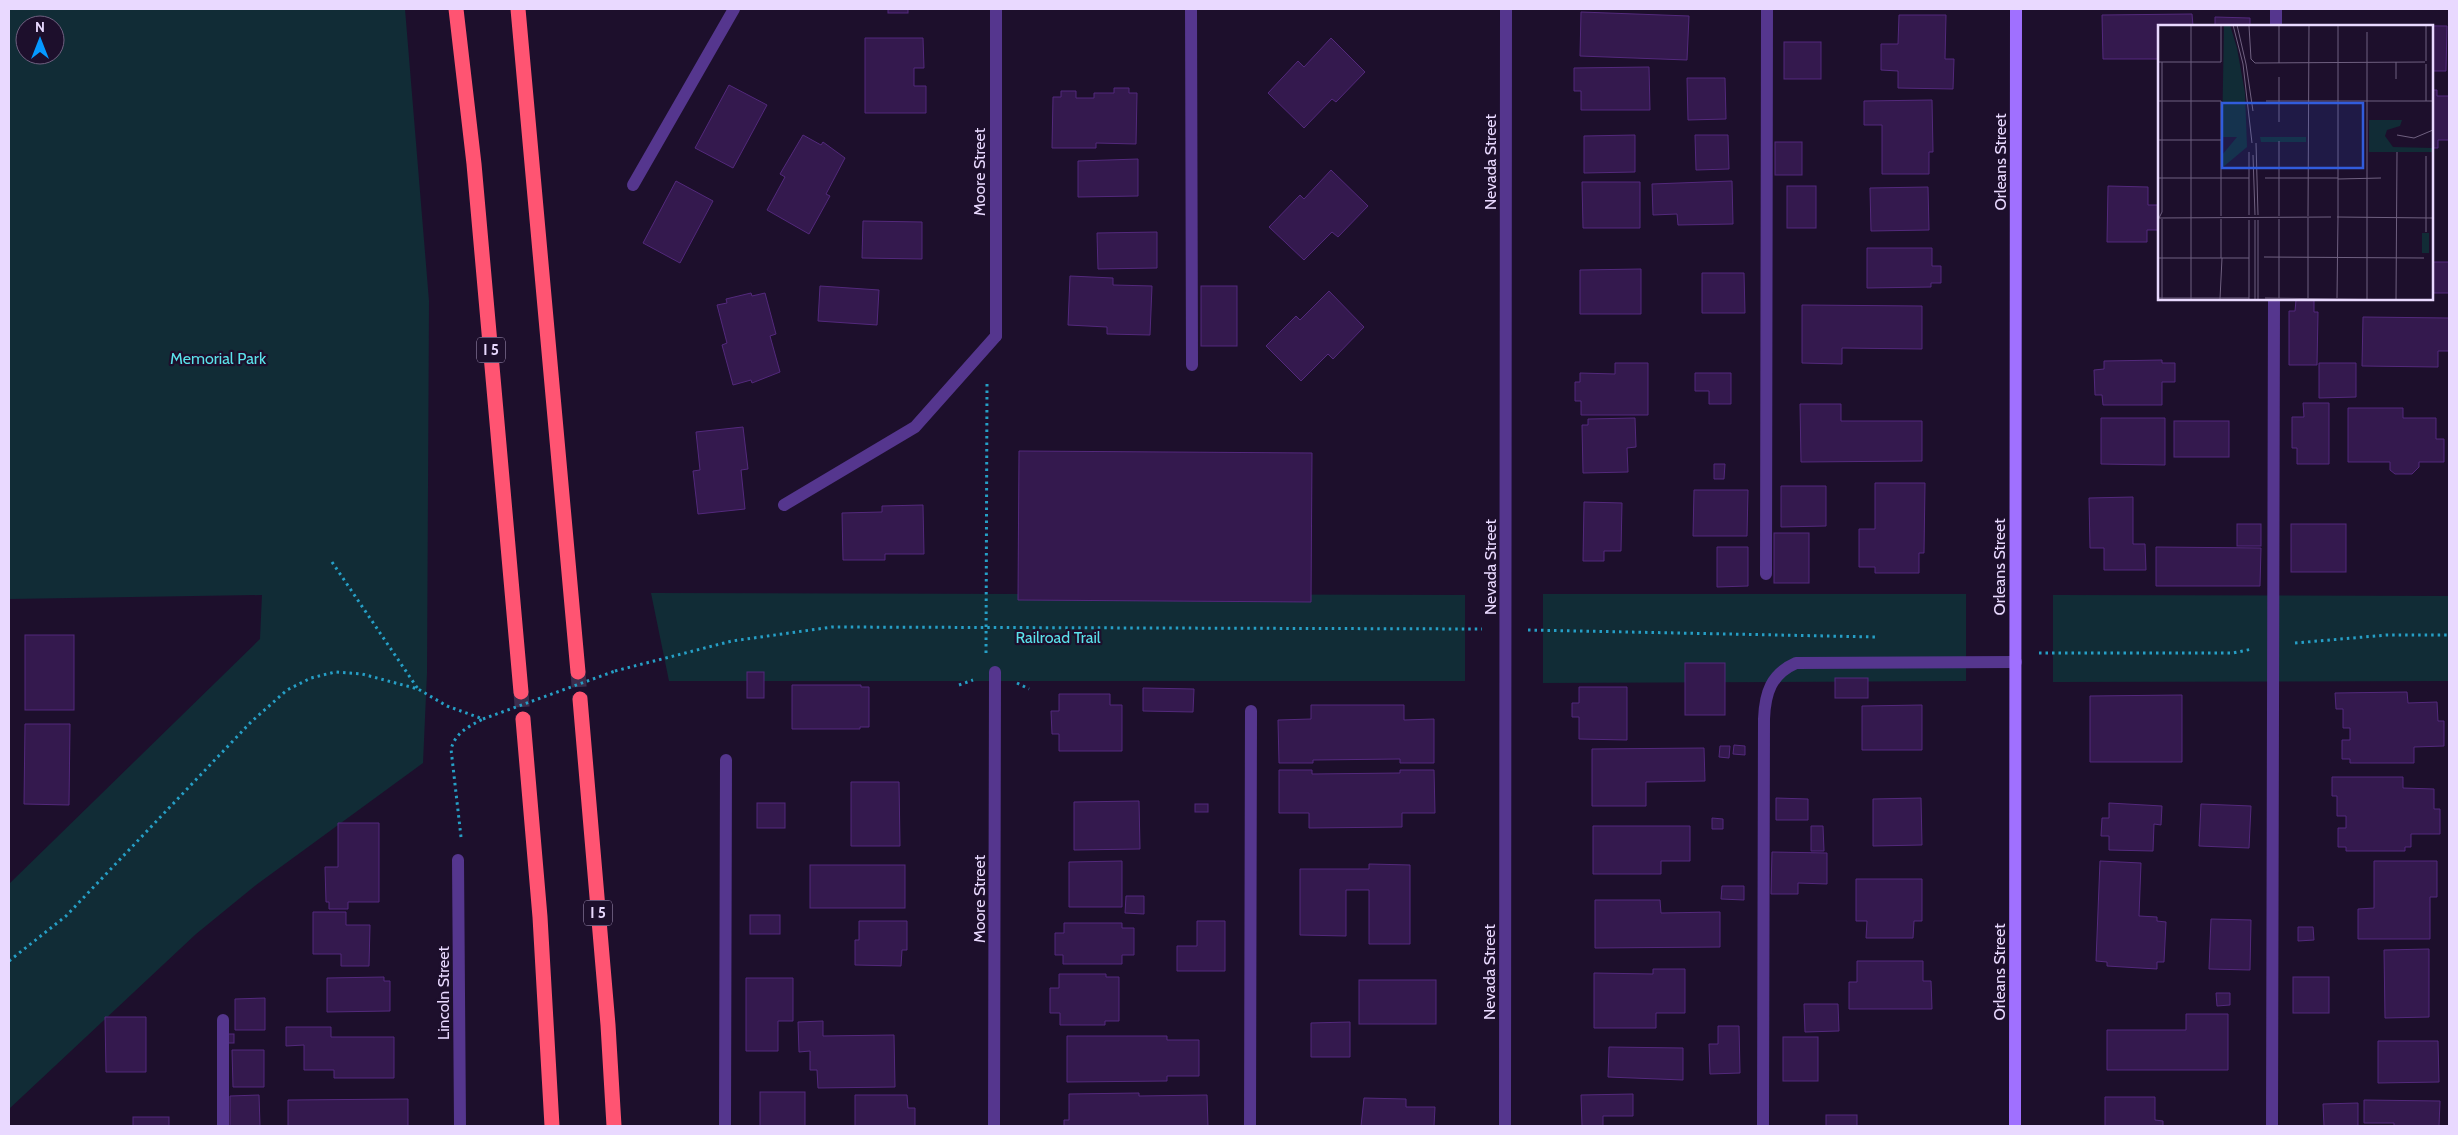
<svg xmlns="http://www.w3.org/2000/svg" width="2458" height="1135" font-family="Cabin,sans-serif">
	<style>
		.green { fill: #112c36; fill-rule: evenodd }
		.building { fill: #34194e; stroke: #53297c }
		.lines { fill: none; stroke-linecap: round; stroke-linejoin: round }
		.highway-tunnel { stroke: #3c2d4c; stroke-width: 15; stroke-dasharray: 15 8; stroke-linecap: butt }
		.path { stroke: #269fc6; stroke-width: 3; stroke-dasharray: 2.5 4; stroke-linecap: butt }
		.lane { stroke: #55368e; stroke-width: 12 }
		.street { stroke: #55368e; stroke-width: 12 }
		.secondary { stroke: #a070ff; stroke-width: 12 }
		.highway { stroke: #ff5472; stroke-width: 15 }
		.path-bridge { stroke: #269fc6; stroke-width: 3; stroke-dasharray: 2.5 4; stroke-linecap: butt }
		.labels { text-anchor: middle; stroke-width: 4.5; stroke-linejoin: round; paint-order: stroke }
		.shield { fill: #1d0f2c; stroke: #ac9cc0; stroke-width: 1 }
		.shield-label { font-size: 15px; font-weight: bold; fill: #e9d9ff }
		.street-label { font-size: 16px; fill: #e9d9ff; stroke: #1d0f2c }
		.park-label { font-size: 16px; fill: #5be2ea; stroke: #1d0f2c }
		.inset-road { fill: none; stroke: #6f6080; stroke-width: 1 }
		.view { fill: #315cdc; fill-opacity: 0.15; stroke: #315cdc; stroke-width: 2.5 }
		.inset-edge { fill: none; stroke: #e9d9ff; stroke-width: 2.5 }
	</style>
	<rect width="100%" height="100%" fill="#1d0f2c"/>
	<g class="green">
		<path d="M9,9h396l24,292 -2,372 -4,90 -167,122 -60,49 -187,175v-225l251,-245 2,-44 -253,4zM25,25h30v30h-30z"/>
		<polygon points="651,593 1465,595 1465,681 669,681"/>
		<polygon points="1543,594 1966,594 1966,681 1543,683"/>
		<polygon points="2053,595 2449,596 2449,681 2053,682"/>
	</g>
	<g class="building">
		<rect x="888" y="9" width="20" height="4"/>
		<polygon points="1581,12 1689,16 1687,60 1580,56"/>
		<polygon points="2192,14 2193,26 2159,26 2159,59 2103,59 2102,15"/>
		<polygon points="1899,15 1946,15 1945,59 1954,59 1953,89 1898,88 1898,71 1881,70 1881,44 1898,44"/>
		<polygon points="2215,17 2250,18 2250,26 2215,26"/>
		<polygon points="2320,25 2447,26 2446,71 2432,71 2432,26"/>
		<polygon points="865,38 923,38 924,68 914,68 914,86 926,86 926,113 865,113"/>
		<polygon points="1331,38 1365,72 1336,102 1332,99 1304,128 1268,93 1298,61 1304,67"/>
		<rect x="1784" y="42" width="37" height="37"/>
		<polygon points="1649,67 1650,110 1581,110 1581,91 1574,91 1574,68"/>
		<polygon points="1687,78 1725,78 1726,119 1688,120"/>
		<polygon points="729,85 767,105 733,168 695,148"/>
		<polygon points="1114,88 1129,88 1129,93 1137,93 1136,144 1096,143 1096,148 1052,148 1053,97 1061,97 1061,91 1076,91 1076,98 1094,98 1094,93 1114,93"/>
		<polygon points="2432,90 2437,90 2437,96 2449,96 2449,140 2438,140 2438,148 2432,148"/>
		<polygon points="1932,100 1933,152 1929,152 1929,174 1882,174 1882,125 1864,125 1864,101"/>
		<polygon points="803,135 821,145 823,142 845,158 826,194 830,196 809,234 767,210 785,177 780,174"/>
		<polygon points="1635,135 1635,172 1584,173 1584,136"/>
		<polygon points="1695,135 1728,135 1729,169 1696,170"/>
		<rect x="1775" y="142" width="27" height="33"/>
		<polygon points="1138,159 1138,196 1078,197 1078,161"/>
		<polygon points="1331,170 1368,206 1338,237 1332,232 1304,260 1269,227 1300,195 1304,199"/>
		<polygon points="676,181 713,201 680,263 643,243"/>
		<polygon points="1732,181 1733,224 1678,225 1677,214 1653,215 1652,184"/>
		<polygon points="1582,182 1640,182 1640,228 1583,228"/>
		<rect x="1787" y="186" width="29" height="42"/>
		<polygon points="2108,186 2148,187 2148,205 2159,205 2159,230 2147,230 2147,242 2107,242"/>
		<polygon points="1928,187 1929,230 1871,231 1870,188"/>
		<polygon points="863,221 922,222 922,259 862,258"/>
		<polygon points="1157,232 1157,268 1098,269 1097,233"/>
		<polygon points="1867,248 1932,248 1932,266 1941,266 1941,283 1931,283 1931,287 1867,288"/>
		<rect x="2432" y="262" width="17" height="31"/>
		<polygon points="1641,269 1641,314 1580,314 1580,270"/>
		<polygon points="1702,273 1744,273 1745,313 1702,313"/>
		<polygon points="1070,276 1113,278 1113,285 1152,286 1150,335 1107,334 1107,327 1068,325"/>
		<polygon points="820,286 879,290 877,325 818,321"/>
		<rect x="1201" y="286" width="36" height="60"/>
		<polygon points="1329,291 1364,327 1333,359 1328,354 1301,381 1266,346 1296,316 1300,320"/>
		<polygon points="751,293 752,296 765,293 776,334 770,336 780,372 752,383 751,380 733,385 722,345 727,343 717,305 727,303 726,299"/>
		<polygon points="2296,300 2314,300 2314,312 2318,312 2317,365 2289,365 2289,311 2295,311"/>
		<polygon points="1802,305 1922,306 1922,349 1842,348 1842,364 1802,363"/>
		<polygon points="2363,317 2449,318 2449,351 2438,351 2438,367 2362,366"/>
		<polygon points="2162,360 2162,363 2175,363 2175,382 2162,382 2162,405 2103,405 2102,395 2095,395 2094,370 2104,369 2104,361"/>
		<polygon points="1615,363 1648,363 1648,415 1581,415 1581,401 1575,401 1575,382 1580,382 1580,373 1615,374"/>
		<polygon points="2319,363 2356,363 2356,397 2319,398"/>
		<polygon points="1695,373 1731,373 1731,404 1709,404 1709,391 1695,391"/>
		<polygon points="2303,403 2329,403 2329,464 2297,464 2297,448 2292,448 2292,417 2304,417"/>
		<polygon points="1800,404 1841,404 1841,421 1922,421 1922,461 1801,462"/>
		<polygon points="2348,408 2403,408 2403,418 2436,418 2436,439 2444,439 2444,462 2419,462 2419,467 2412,474 2395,474 2390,470 2390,462 2348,462"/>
		<polygon points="1635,418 1636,447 1627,448 1628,472 1583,473 1582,425 1588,425 1588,419"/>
		<polygon points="2101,418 2165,418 2165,465 2101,464"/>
		<rect x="2174" y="421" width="55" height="36"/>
		<polygon points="743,427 748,469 741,470 745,509 698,514 693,471 700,470 696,432"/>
		<polygon points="1019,451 1312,453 1311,602 1018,600"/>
		<polygon points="1714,464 1725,464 1724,479 1714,479"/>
		<polygon points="1875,483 1925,483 1924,553 1919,553 1919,573 1875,573 1875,567 1859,567 1859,529 1875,529"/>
		<polygon points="1781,486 1826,486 1826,526 1781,527"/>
		<polygon points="1694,490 1748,490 1747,536 1693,536"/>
		<polygon points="2133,497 2133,544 2145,544 2146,570 2104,570 2104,548 2090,548 2089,498"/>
		<polygon points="1584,502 1622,503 1621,551 1604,551 1604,561 1583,561"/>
		<polygon points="923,505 924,554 885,554 885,560 843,560 842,513 882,512 882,506"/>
		<rect x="2237" y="524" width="24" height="22"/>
		<rect x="2291" y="524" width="55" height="48"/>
		<rect x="1774" y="533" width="35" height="50"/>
		<polygon points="1717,547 1748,547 1748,586 1717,587"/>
		<polygon points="2156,547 2261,548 2260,586 2156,586"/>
		<rect x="25" y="635" width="49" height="75"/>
		<rect x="1685" y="663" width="40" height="52"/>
		<rect x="747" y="672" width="17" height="26"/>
		<rect x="1835" y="678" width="33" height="20"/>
		<polygon points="792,685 861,685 861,687 869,687 869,727 860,727 860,729 792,729"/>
		<polygon points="1579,687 1627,687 1627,740 1579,739 1579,717 1572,717 1572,703 1579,703"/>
		<polygon points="1143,688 1194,689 1193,712 1143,711"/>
		<polygon points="2407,692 2408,703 2437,702 2438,721 2444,721 2444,746 2414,747 2414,763 2350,763 2350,759 2342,759 2342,740 2350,740 2350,728 2343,728 2343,709 2336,709 2335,693"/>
		<polygon points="1059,694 1110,694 1110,705 1122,705 1122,751 1059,751 1059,734 1052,734 1051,711 1059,711"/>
		<polygon points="2182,695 2182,762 2090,762 2090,696"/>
		<polygon points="1311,705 1404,705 1404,720 1434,719 1434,763 1400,763 1400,759 1313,760 1313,763 1279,763 1278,720 1311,719"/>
		<polygon points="1922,705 1922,750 1862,750 1862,706"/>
		<polygon points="25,724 70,724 69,805 24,804"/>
		<polygon points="1734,745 1745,746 1745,755 1733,754"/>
		<polygon points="1720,746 1730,746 1729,758 1719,757"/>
		<polygon points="1704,748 1705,781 1646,782 1646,806 1592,806 1592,749"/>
		<polygon points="1279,770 1312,770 1312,774 1400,773 1400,770 1434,770 1435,813 1402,813 1402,827 1309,828 1309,813 1279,813"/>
		<polygon points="2332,777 2403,777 2403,788 2434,789 2434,809 2440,809 2440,834 2411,834 2411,847 2405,847 2405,851 2346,851 2346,847 2338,847 2338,828 2346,828 2346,816 2337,816 2337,796 2332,796"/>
		<polygon points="851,782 899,782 900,846 851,846"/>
		<polygon points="1776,798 1808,799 1808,820 1776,820"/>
		<polygon points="1921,798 1922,845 1873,846 1873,799"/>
		<polygon points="1139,801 1140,849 1074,850 1074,802"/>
		<rect x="757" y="803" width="28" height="25"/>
		<polygon points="2109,803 2162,806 2161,825 2154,824 2153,851 2109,850 2109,836 2101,836 2102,818 2109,818"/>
		<rect x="1195" y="804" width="13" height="8"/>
		<polygon points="2201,804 2251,806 2249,848 2199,846"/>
		<polygon points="1712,818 1723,819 1723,829 1712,829"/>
		<polygon points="338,823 379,823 379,902 348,902 348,909 329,909 329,902 326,902 325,867 338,867"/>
		<polygon points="1593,826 1690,826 1690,861 1661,861 1661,874 1593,874"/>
		<polygon points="1811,826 1823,826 1824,851 1811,851"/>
		<polygon points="1772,852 1827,853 1827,884 1798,883 1798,894 1771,894"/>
		<polygon points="1122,861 1122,907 1069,907 1069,862"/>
		<polygon points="2100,861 2141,863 2139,916 2157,917 2157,921 2166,922 2164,962 2157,962 2157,969 2107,966 2107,962 2096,961"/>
		<polygon points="2374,861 2437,861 2437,897 2430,897 2430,939 2358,939 2358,909 2374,908"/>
		<polygon points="1369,864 1410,865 1410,944 1369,944 1369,890 1346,890 1346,936 1300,935 1300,869 1369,869"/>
		<rect x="810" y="865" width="95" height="43"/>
		<polygon points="1856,879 1922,879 1922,921 1914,921 1913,938 1866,938 1867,921 1856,921"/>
		<polygon points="1722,886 1744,886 1744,900 1721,899"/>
		<polygon points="1126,896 1144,896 1144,914 1125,913"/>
		<polygon points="1595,900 1660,900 1661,913 1720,912 1720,947 1595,948"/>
		<polygon points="313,912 346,912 346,925 370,925 369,966 341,966 341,954 313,954"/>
		<rect x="750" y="915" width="30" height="19"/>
		<polygon points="2211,919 2251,920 2250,970 2209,969"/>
		<polygon points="859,921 907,921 907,950 902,950 901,966 855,965 855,940 859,940"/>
		<polygon points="1197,921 1225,921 1225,971 1177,971 1177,946 1197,946"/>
		<polygon points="1064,923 1122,923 1122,928 1134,928 1134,955 1122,955 1122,964 1063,964 1063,955 1055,955 1055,933 1064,933"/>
		<polygon points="2298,927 2313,927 2314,940 2298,941"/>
		<polygon points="2429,949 2429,1017 2385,1018 2384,950"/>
		<polygon points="1857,961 1923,961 1923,981 1931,981 1932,1009 1849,1009 1849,982 1857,982"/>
		<polygon points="1653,969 1685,969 1685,1013 1656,1013 1656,1028 1594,1028 1594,973 1653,974"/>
		<polygon points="1059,974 1106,974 1106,977 1119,977 1119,1021 1105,1021 1105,1025 1060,1025 1060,1013 1050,1013 1050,988 1059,988"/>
		<polygon points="384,977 384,981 390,981 390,1011 327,1012 327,978"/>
		<rect x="2293" y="977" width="36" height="36"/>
		<polygon points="746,978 793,978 793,1021 778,1021 778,1051 746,1051"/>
		<rect x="1359" y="980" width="77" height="44"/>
		<polygon points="2216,993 2230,993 2230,1005 2217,1006"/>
		<polygon points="265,998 265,1030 235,1030 235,999"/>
		<polygon points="1804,1004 1838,1004 1839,1031 1805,1032"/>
		<polygon points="2186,1014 2228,1014 2228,1070 2107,1070 2107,1030 2186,1030"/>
		<polygon points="105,1017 146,1017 146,1072 106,1072"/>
		<polygon points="823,1021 823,1036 894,1035 895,1087 818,1088 817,1070 810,1070 810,1051 799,1052 798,1022"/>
		<polygon points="1350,1022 1350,1057 1311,1057 1311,1023"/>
		<polygon points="1718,1026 1739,1026 1740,1073 1710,1074 1709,1044 1718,1044"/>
		<polygon points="286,1027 331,1027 331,1037 394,1037 394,1078 334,1078 334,1070 304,1070 304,1045 286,1046"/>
		<rect x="225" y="1034" width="9" height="9"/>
		<polygon points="1067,1036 1167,1036 1167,1040 1199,1040 1199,1076 1167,1076 1167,1081 1067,1082"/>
		<rect x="1783" y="1037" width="35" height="44"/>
		<polygon points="2378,1041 2438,1041 2439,1082 2378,1083"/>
		<polygon points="1609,1047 1683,1048 1683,1080 1608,1077"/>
		<polygon points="232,1050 264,1050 264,1087 233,1087"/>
		<rect x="760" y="1092" width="45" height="34"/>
		<polygon points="1139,1093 1139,1096 1207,1095 1208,1126 1064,1126 1064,1120 1069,1120 1069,1094"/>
		<polygon points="1633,1094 1633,1116 1603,1116 1603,1126 1582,1126 1581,1095"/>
		<polygon points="259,1095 260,1126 230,1126 230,1096"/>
		<polygon points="855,1095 907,1095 908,1108 915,1108 915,1126 855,1126"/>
		<polygon points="2105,1097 2155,1097 2155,1120 2163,1121 2163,1126 2105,1126"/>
		<polygon points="1364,1098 1406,1099 1406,1107 1435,1107 1434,1126 1361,1126"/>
		<polygon points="408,1099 408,1126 288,1126 288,1100"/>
		<polygon points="2364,1100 2440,1101 2439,1126 2394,1126 2394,1123 2364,1123"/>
		<polygon points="2358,1103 2358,1126 2324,1126 2323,1104"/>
		<rect x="1826" y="1115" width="31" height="11"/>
		<rect x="133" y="1117" width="36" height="9"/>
	</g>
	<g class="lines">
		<g class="highway-tunnel">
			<polyline points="578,672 580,699"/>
			<polyline points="521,692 523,719"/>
		</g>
		<g class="path">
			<polyline points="332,562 418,689"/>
			<polyline points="1528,630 1877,637"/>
			<polyline points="2295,643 2387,635 2449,635"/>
			<polyline points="986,653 987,383"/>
			<polyline points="2039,653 2233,653 2252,649"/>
			<polyline points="615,671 732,641 832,627 1482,629"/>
			<polyline points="1017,683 1029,689"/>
			<polyline points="959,685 973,680"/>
			<path d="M461,837l-10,-88c5,-17 17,-22 32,-30"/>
			<polyline points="9,961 66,916 251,722 287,690 311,678 335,672 362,674 418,689 447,706 483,719"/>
		</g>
		<g class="lane">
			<polyline points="1191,9 1192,365"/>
			<polyline points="2276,26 2276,9"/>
			<polyline points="633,185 734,9"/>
			<polyline points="784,505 915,427 996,336"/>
			<polyline points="1766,574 1767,9"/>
			<polyline points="223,1020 223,1126"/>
			<polyline points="725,1126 726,760"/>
			<polyline points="1250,1126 1251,711"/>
			<path d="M1763,1126l1,-407c1,-26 7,-45 32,-56l220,-1"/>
			<polyline points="2272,1126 2274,299"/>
		</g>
		<g class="street">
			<polyline points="996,336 996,9"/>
			<polyline points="458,860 460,1126"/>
			<polyline points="994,1126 995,672"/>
			<polyline points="1505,1126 1506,9"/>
		</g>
		<polyline class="secondary" points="2015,1126 2016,9"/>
		<g class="highway">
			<polyline points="456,9 474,164 521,692"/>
			<polyline points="518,9 578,672"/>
			<polyline points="580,699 608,1025 614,1126"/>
			<polyline points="523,719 540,917 552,1126"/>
		</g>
		<polyline class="path-bridge" points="483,719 615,671"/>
	</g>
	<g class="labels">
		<g class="shield">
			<rect x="477" y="337.5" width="28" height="25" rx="4"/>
			<rect x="584" y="900.5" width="28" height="25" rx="4"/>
		</g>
		<g class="shield-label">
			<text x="491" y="355">I 5</text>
			<text x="598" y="918">I 5</text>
		</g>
		<g class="street-label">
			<text transform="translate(1490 162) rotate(-90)" y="6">Nevada Street</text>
			<text transform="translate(2000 162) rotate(-90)" y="6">Orleans Street</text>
			<text transform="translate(979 172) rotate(-90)" y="6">Moore Street</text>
			<text transform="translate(1490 567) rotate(-90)" y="6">Nevada Street</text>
			<text transform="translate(1999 567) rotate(-90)" y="6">Orleans Street</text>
			<text transform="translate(979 899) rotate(-90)" y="6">Moore Street</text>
			<text transform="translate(1489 972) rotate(-90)" y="6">Nevada Street</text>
			<text transform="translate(1999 972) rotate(-90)" y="6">Orleans Street</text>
			<text transform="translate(443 993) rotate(-90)" y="6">Lincoln Street</text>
		</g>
		<g class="park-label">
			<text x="218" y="364">Memorial Park</text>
			<text x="1058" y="643">Railroad Trail</text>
		</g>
	</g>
	<g transform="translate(2158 25)">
		<rect width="275" height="275" fill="#1d0f2c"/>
		<path d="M66,0h6l7,23 8,45 2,54 -25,21v-13l15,-18h-15zM211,95h33l-2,6 -13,4 -2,6 8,11 40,1v4h-64zM102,112h46v5h-45zM264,208h7v20h-7z" fill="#112c36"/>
		<path class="inset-road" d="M75,0l10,39M79,0l9,39M268,0v36M91,1l2,33 4,4 170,-1M0,37h63v-37M238,37v17M121,38v-37M85,39l9,79M88,39l7,47M0,76h63v115M108,76h167M268,76v-37M121,97v-45M239,110l17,3 19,-8M0,115h63M98,118l2,72M91,127v63M95,130l2,60M268,131v76M0,153h91M107,153h73M180,154l43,-1M121,191v-75M150,191l1,-191M179,192l96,1M180,192v-192M0,193l173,-1M1,193l3,-6v-150M4,194v80M63,194v39M100,195v80M106,232l160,1M0,233h91M0,273h91M107,273l144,2M121,273v-79M150,273v-80M179,273l1,-81M62,274l2,-41M91,274v-79M33,275v-275M97,275v-80M209,275v-268M238,275l1,-148"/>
		<path class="view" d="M64,78h141v65h-141z"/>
		<rect width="275" height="275" class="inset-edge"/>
	</g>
	<rect width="2458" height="1135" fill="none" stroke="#e9d9ff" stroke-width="20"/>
	<g transform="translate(40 40)"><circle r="24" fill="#1d0f2c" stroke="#6f6080"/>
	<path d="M0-4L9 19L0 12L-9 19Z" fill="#0599ff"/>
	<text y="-8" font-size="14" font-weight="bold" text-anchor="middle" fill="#e9d9ff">N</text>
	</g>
</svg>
